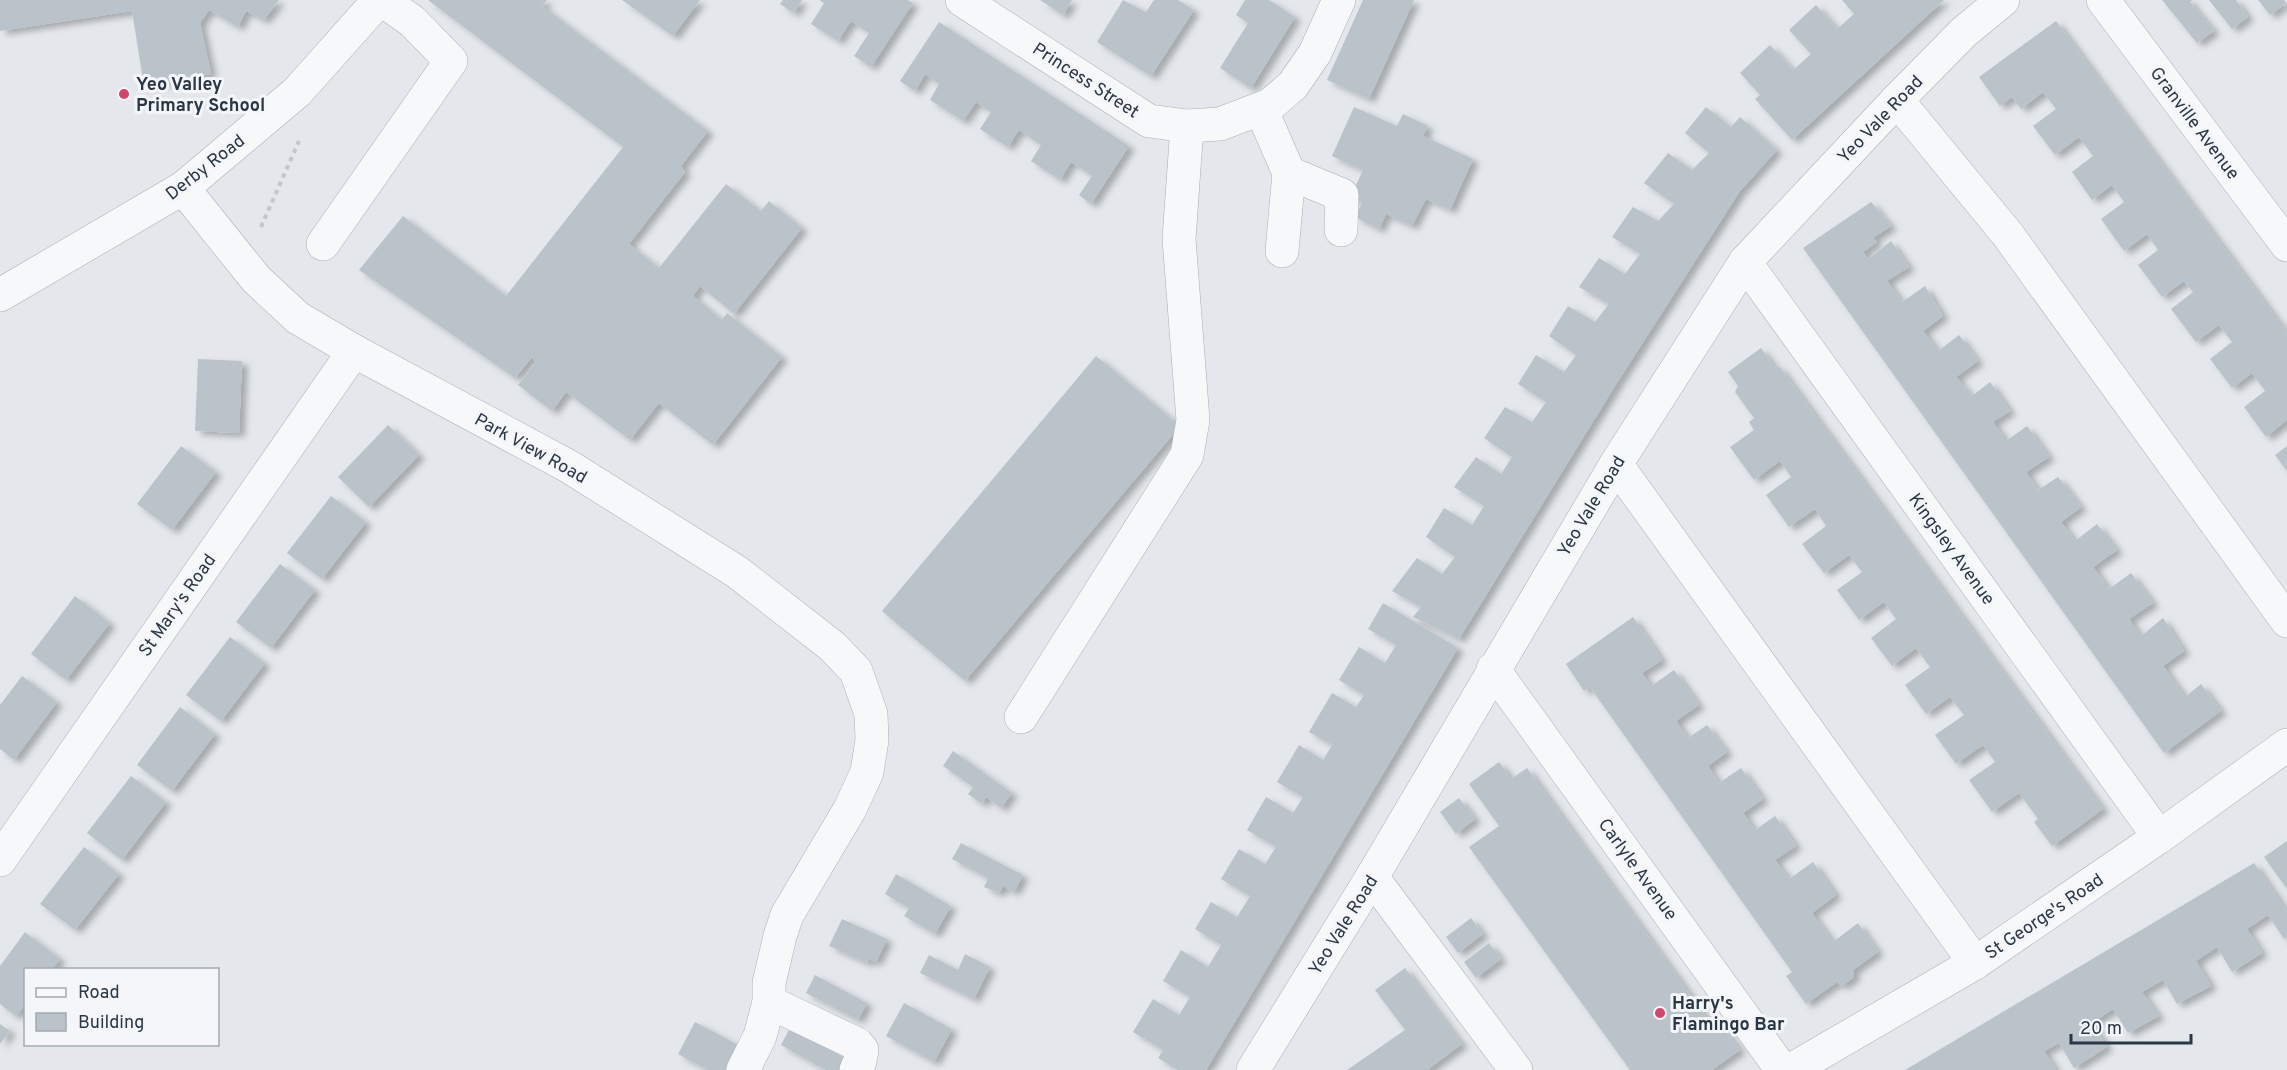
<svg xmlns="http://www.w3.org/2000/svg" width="2287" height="1070" font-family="Overpass,sans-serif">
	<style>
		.building { fill: #bac2ca; filter: url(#shadow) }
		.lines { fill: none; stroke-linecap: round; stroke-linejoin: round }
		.minor-casing { stroke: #a8afb7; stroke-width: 34 }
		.path { stroke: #c2c6cb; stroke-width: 4; stroke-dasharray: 4.5 4.5; stroke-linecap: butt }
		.minor { stroke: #f7f8fa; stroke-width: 33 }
		.poi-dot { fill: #d54469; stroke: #f4f6f9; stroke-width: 2 }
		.labels { text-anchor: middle; stroke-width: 6; stroke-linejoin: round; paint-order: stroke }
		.street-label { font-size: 18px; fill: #2a3746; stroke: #f4f6f9 }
		.poi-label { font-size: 18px; font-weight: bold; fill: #2a3746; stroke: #f4f6f9; text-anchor: start }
	</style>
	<defs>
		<filter id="shadow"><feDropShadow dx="6" dy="4" stdDeviation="3" flood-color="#0004"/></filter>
	</defs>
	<rect width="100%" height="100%" fill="#e4e8ec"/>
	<g class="building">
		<polygon points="0,0 279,0 264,20 246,11 238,27 209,10 200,23 211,74 144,86 132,11 0,31"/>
		<polygon points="428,0 547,0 542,6 708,131 681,166 685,172 629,244 659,268 726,184 761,211 769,201 802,228 734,314 700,286 693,296 722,320 727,313 782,357 713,445 659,403 630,440 566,392 552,411 518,385 536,362 532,357 515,378 359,270 403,216 506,296 623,147"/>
		<polygon points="622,0 700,0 673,36"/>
		<polygon points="783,0 802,0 794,13 780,4"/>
		<polygon points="819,0 908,0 913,3 871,67 854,56 869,33 851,21 838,41 811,24 824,3"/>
		<polygon points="1040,0 1072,0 1063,15"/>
		<polygon points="1123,0 1146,12 1154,0 1178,0 1194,10 1151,76 1097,42"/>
		<polygon points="1245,0 1269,0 1295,17 1251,88 1220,68 1248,23 1236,15"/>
		<polygon points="1363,0 1414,0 1369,99 1327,80"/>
		<polygon points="1842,0 1944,0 1792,140 1755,99 1760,95 1740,73 1770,45 1793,70 1811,54 1789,30 1816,5 1837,29 1854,14"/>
		<polygon points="2162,0 2193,0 2190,2 2214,31 2197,43"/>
		<polygon points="2209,0 2236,0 2248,17 2232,29"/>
		<polygon points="2258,0 2284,0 2286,3 2270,15"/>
		<polygon points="2056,21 2287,333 2287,420 2266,437 2244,407 2265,391 2252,373 2232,388 2210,359 2232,342 2219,325 2196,342 2171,309 2193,292 2184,281 2162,297 2138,265 2158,250 2147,234 2124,251 2101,219 2124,202 2112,185 2092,200 2072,172 2093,156 2079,137 2055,155 2033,126 2056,109 2043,92 2021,109 2012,97 2000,106 1979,77"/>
		<polygon points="939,22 1129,146 1091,204 1079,195 1092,176 1071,162 1060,180 1031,161 1041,145 1019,130 1008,147 980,129 991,112 976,102 963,121 930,100 939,84 925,74 915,91 900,81"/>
		<polygon points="1354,107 1397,126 1403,114 1428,126 1423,136 1473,159 1450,210 1426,199 1412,226 1386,214 1379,229 1355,217 1362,203 1350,198 1363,170 1332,156"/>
		<polygon points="1706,107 1731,127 1740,117 1777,150 1740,191 1615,386 1459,639 1413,617 1421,607 1392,591 1417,558 1442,574 1455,557 1426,537 1444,508 1472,525 1484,506 1454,487 1476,457 1501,474 1512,457 1484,438 1505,407 1532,422 1546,402 1518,384 1536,355 1564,372 1576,355 1549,336 1568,306 1595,322 1609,304 1579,287 1599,258 1625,274 1640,254 1612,237 1633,207 1658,221 1674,204 1644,183 1668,153 1692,170 1709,153 1685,133"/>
		<polygon points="1871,202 1891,226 1873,238 1877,242 1863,252 1868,259 1891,241 1909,267 1887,281 1902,302 1925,286 1943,316 1923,331 1938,351 1959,335 1978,361 1956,377 1972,396 1990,382 2010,411 1993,422 2006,441 2027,426 2049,457 2026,472 2038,490 2058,477 2081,507 2061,522 2075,541 2097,524 2117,550 2093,567 2109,589 2131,573 2153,603 2129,619 2141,636 2163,618 2184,651 2163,666 2185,697 2201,684 2221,711 2164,753 1803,248"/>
		<polygon points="1761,348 1776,369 1779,366 2103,809 2052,846 2034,822 2038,819 2019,793 1992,812 1969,780 1995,762 1983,745 1956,764 1935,735 1964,715 1950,697 1926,714 1905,685 1930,667 1916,648 1892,666 1871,638 1896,619 1884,602 1859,620 1837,590 1862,572 1849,555 1824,573 1802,544 1826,526 1815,509 1789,527 1766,495 1791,477 1780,461 1754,480 1730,447 1754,430 1749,422 1754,418 1735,392 1738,386 1728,372"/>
		<polygon points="1096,356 1180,426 965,681 882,611"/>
		<polygon points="198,359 242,361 239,433 195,431"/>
		<polygon points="388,425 419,455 369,507 338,477"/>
		<polygon points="181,446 216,472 172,530 137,504"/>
		<polygon points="2287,446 2287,471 2275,455"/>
		<polygon points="331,496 366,522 322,579 287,553"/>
		<polygon points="280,564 315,590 271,648 236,622"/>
		<polygon points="75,596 110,623 66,680 31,654"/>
		<polygon points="1383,603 1458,648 1206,1070 1178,1070 1158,1058 1163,1050 1133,1032 1153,999 1179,1015 1190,997 1163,981 1181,950 1208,967 1221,945 1195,929 1211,902 1237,917 1250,896 1221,879 1239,849 1265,864 1276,847 1247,830 1266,797 1293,813 1303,797 1277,782 1299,745 1323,760 1332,745 1309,732 1332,693 1356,707 1364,695 1339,680 1359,647 1385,663 1396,645 1368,629"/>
		<polygon points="1633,617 1662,660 1642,673 1651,686 1674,670 1699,705 1676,721 1688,738 1707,725 1727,752 1708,766 1719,783 1741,768 1763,799 1743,813 1755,830 1775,816 1796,846 1775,860 1789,879 1813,862 1836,895 1812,913 1833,942 1858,923 1878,952 1853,970 1854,977 1842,986 1837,982 1806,1004 1786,976 1792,972 1590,687 1584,691 1566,664"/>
		<polygon points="230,637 265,663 221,721 186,695"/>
		<polygon points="22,676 57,702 14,760 0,749 0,705"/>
		<polygon points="180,707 215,734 172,791 137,765"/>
		<polygon points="953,751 1012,793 1001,808 986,797 982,804 968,794 973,787 943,766"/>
		<polygon points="1499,762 1511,779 1527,768 1712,1025 1718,1020 1740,1050 1712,1070 1630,1070 1469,847 1499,826 1469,784"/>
		<polygon points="131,776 166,802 122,860 87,833"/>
		<polygon points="1459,798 1475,819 1456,834 1440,812"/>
		<polygon points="2287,841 2287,889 2264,857"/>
		<polygon points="961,843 1023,875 1014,892 1003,886 999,893 984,887 988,878 952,859"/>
		<polygon points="84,847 119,874 75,930 40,904"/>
		<polygon points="2254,863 2287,912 2287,936 2284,939 2268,915 2247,929 2262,953 2232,972 2217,947 2196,961 2211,986 2177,1004 2163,980 2142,992 2159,1016 2128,1033 2113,1009 2092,1023 2107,1047 2074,1068 2059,1043 2044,1051 2056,1070 1905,1070"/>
		<polygon points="896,874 951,906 935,934 904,916 909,908 885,894"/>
		<polygon points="1471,918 1483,934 1458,953 1446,937"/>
		<polygon points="842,919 887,939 876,962 869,959 867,963 829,946"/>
		<polygon points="25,932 60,959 52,970 26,970 26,1004 16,1016 0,1004 0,966"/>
		<polygon points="1489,943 1501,959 1476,978 1464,962"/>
		<polygon points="965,954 990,967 974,999 920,973 929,955 958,970"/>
		<polygon points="1405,968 1462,1044 1427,1070 1347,1070 1405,1030 1375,990"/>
		<polygon points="815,975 867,1003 858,1020 806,993"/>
		<polygon points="904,1003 952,1029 934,1062 886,1036"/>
		<polygon points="695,1022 740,1046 727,1070 708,1070 678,1054"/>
		<polygon points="0,1024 10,1031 0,1044"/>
		<polygon points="790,1028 847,1059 841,1070 826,1070 781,1045"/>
	</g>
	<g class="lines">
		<g class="minor-casing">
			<g id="minor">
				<polyline points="962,0 1149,121 1187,126 1220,124 1270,105 1293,85 1315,53 1339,0"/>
				<polyline points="2103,0 2287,245"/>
				<polyline points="1897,100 2008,235 2287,621"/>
				<polyline points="1261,109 1289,173 1282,251"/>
				<polyline points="1289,173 1342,195 1341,230"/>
				<polyline points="183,188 256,279 298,318 354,351 568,466 737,572 832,646 856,671 871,714 872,740 867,772 850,809 787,915 780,936 769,983 769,1002 760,1036 743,1070"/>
				<polyline points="323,244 451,61 412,21 382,0"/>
				<polyline points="1745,262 2159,837"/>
				<polyline points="0,295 183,188 297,92 379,0"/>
				<polyline points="1616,464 1975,963"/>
				<polyline points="1493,669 1782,1070"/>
				<polyline points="1021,717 1187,455 1193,420 1179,239 1187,126"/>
				<polyline points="0,860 354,351"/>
				<polyline points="1372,877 1516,1070"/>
				<polyline points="769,1002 857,1044 862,1050 860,1061 856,1070"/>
				<polyline points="1253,1070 1372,877 1616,464 1745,262 1897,100 1964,32 2003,0"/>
				<polyline points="1791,1070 1975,963 2159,837 2287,745"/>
			</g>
		</g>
		<polyline class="path" points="261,227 299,141"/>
		<use href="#minor" class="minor"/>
	</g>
	<g class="poi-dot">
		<circle cx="124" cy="94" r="6"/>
		<circle cx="1660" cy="1013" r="6"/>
	</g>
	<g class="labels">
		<g class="street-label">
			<text transform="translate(1086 80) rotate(33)" y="6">Princess Street</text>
			<text transform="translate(1880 119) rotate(-46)" y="6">Yeo Vale Road</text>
			<text transform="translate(2195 123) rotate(53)" y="6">Granville Avenue</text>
			<text transform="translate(205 167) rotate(-38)" y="6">Derby Road</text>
			<text transform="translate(531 448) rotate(29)" y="6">Park View Road</text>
			<text transform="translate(1591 506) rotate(-59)" y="6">Yeo Vale Road</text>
			<text transform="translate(1952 549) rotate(54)" y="6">Kingsley Avenue</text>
			<text transform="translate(177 605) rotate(-55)" y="6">St Mary's Road</text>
			<text transform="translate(1638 869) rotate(54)" y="6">Carlyle Avenue</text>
			<text transform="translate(2044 916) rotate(-34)" y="6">St George's Road</text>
			<text transform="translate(1343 925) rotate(-58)" y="6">Yeo Vale Road</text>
		</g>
		<g class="poi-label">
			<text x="136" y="90">Yeo Valley<tspan x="136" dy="21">Primary School</tspan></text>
			<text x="1672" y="1009">Harry's<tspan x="1672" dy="21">Flamingo Bar</tspan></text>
		</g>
	</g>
	<rect x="24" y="968" width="195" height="78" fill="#f4f6f9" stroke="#a3aab1" stroke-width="1.5"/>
	<rect x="36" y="988" width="30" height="9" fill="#f7f8fa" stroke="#a3aab1" stroke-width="1.5"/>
	<text x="78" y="998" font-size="18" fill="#2a3746">Road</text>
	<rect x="36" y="1013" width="30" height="18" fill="#bac2ca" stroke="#a3aab1" stroke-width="1.5"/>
	<text x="78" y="1028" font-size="18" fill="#2a3746">Building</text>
	<path d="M2071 1034v9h120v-9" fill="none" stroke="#2a3746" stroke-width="3"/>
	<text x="2080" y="1034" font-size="18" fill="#2a3746" stroke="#f4f6f9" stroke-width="4.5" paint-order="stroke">20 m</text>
</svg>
